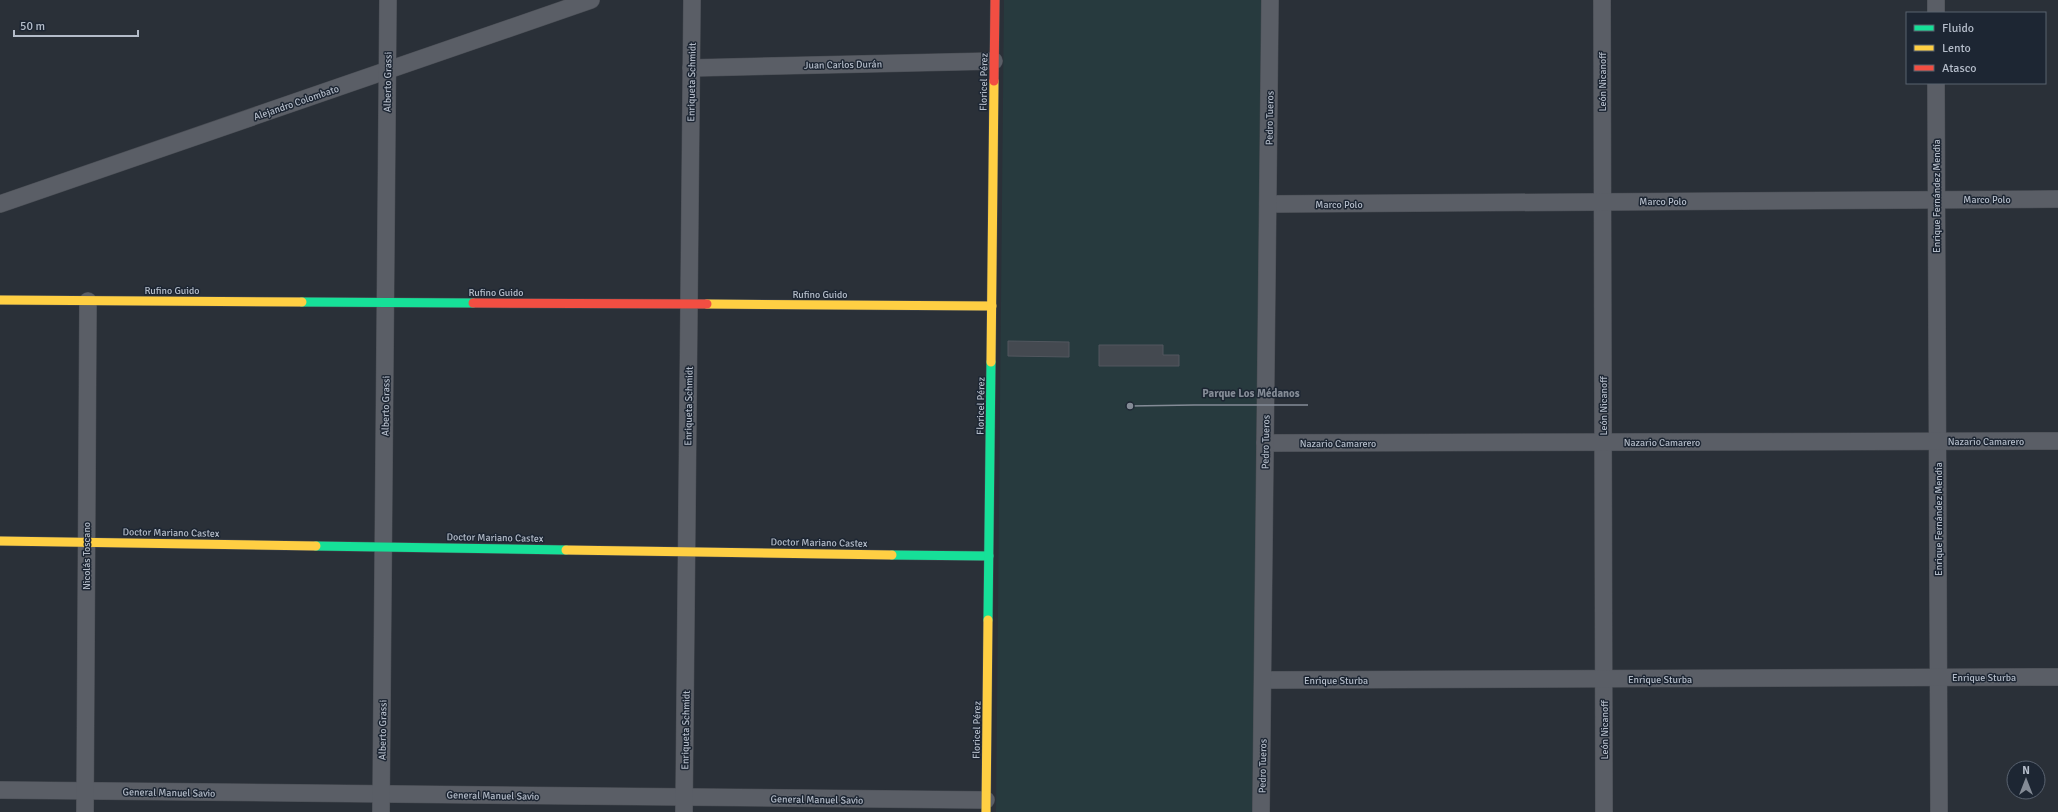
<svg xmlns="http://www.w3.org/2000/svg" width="2058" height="812" font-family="Signika,sans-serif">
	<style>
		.green { fill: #273a3e }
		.building { fill: #444950; stroke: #52575f }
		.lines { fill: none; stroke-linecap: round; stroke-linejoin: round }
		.street-casing { stroke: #484c53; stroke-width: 18 }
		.fast-casing { stroke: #484c53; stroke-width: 10 }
		.slow-casing { stroke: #484c53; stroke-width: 10 }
		.jam-casing { stroke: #484c53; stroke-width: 10 }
		.street { stroke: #5a5e66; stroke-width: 17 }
		.fast { stroke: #16e098; stroke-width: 9 }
		.slow { stroke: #ffcf43; stroke-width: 9 }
		.jam { stroke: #f24e42; stroke-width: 9 }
		.labels { text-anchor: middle; stroke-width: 3; stroke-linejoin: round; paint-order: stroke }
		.street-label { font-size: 10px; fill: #b4bcc9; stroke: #1d2633 }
		.leader { fill: none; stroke: #848b96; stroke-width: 1.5 }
		.callout-dot { fill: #848b96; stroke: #1d2633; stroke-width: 1.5 }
		.callout-label { font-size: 11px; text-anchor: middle; font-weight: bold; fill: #848b96; stroke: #1d2633; stroke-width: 3; stroke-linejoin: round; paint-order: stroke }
	</style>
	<rect width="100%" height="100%" fill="#2a3038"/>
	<polygon class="green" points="1004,0 1265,0 1254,812 996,812"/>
	<g class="building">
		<polygon points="1008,341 1069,342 1069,357 1008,356"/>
		<polygon points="1099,345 1163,345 1163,355 1179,355 1179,366 1099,366"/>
	</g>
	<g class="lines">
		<g class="street-casing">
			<g id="street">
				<polyline points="1602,0 1604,812"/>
				<polyline points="1936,0 1936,13"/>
				<polyline points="691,68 994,61"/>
				<polyline points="1936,83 1939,812"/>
				<polyline points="0,204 591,0"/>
				<polyline points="1268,204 2058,199"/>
				<polyline points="1265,443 2058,441"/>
				<polyline points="1263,680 2058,677"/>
				<polyline points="0,790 986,800"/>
				<polyline points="85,812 88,301"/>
				<polyline points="381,812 388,0"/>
				<polyline points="684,812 692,0"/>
				<polyline points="1261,812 1270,0"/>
			</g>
		</g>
		<g class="fast-casing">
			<g id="fast">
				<polyline points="302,302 473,303"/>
				<polyline points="316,546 566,550"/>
				<polyline points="892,555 989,556"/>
				<polyline points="988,620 991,362"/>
			</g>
		</g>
		<g class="slow-casing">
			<g id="slow">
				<polyline points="0,300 302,302"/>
				<polyline points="707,304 992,306"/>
				<polyline points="991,362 994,81"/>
				<polyline points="0,541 316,546"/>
				<polyline points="566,550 892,555"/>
				<polyline points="986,812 988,620"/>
			</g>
		</g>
		<g class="jam-casing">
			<g id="jam">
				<polyline points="994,81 995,0"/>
				<polyline points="473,303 707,304"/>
			</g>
		</g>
		<use href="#street" class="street"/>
		<use href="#fast" class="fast"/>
		<use href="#slow" class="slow"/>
		<use href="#jam" class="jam"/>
	</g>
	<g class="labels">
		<g class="street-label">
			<text transform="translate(843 64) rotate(-1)" y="4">Juan Carlos Durán</text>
			<text transform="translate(387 82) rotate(-89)" y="4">Alberto Grassi</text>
			<text transform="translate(691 82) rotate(-89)" y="4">Enriqueta Schmidt</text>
			<text transform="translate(983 82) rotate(-89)" y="4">Floricel Pérez</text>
			<text transform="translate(1602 82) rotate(-90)" y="4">León Nicanoff</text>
			<text transform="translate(296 102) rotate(-19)" y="4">Alejandro Colombato</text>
			<text transform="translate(1269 118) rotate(-89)" y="4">Pedro Tueros</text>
			<text transform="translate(1936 196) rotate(-90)" y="4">Enrique Fernández Mendía</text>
			<text x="1987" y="203">Marco Polo</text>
			<text x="1663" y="205">Marco Polo</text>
			<text x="1339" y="208">Marco Polo</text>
			<text x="172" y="294">Rufino Guido</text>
			<text x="496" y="296">Rufino Guido</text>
			<text x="820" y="298">Rufino Guido</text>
			<text transform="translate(385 406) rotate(-89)" y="4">Alberto Grassi</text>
			<text transform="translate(688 406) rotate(-89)" y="4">Enriqueta Schmidt</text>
			<text transform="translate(980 406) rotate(-89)" y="4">Floricel Pérez</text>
			<text transform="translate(1603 406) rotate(-90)" y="4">León Nicanoff</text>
			<text x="1986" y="445">Nazario Camarero</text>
			<text transform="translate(1265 442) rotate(-89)" y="4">Pedro Tueros</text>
			<text x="1662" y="446">Nazario Camarero</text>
			<text x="1338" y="447">Nazario Camarero</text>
			<text transform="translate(1938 519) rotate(-90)" y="4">Enrique Fernández Mendía</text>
			<text transform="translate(171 532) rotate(1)" y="4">Doctor Mariano Castex</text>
			<text transform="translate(495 537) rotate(1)" y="4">Doctor Mariano Castex</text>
			<text transform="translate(819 542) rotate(1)" y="4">Doctor Mariano Castex</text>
			<text transform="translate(86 556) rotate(-90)" y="4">Nicolás Toscano</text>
			<text x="1984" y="681">Enrique Sturba</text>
			<text x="1660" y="683">Enrique Sturba</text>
			<text x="1336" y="684">Enrique Sturba</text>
			<text transform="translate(382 730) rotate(-89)" y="4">Alberto Grassi</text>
			<text transform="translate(685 730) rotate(-89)" y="4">Enriqueta Schmidt</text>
			<text transform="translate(976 730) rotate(-89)" y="4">Floricel Pérez</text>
			<text transform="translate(1604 730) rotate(-90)" y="4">León Nicanoff</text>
			<text transform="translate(1262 766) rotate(-89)" y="4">Pedro Tueros</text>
			<text transform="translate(169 792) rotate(1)" y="4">General Manuel Savio</text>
			<text transform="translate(493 795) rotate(1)" y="4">General Manuel Savio</text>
			<text transform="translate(817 799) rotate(1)" y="4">General Manuel Savio</text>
		</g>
	</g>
	<path class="leader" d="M1130 406L1194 405H1308"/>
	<circle class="callout-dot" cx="1130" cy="406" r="4"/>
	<g class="callout-label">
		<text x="1251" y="397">Parque Los Médanos</text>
	</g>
	<rect x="1906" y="12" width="140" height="72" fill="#1d2633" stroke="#59626f"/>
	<rect x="1914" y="25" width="20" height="6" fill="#16e098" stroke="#59626f"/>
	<text x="1942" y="32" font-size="12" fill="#b4bcc9">Fluido</text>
	<rect x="1914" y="45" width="20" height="6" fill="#ffcf43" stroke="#59626f"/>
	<text x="1942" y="52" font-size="12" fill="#b4bcc9">Lento</text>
	<rect x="1914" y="65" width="20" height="6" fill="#f24e42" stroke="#59626f"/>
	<text x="1942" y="72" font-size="12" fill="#b4bcc9">Atasco</text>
	<g transform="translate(2026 780)"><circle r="19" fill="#1d2633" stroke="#59626f"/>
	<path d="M0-3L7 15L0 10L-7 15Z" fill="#848b96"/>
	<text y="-6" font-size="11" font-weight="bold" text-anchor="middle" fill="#b4bcc9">N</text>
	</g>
	<path d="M14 30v6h124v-6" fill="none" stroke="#b4bcc9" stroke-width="2"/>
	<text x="20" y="30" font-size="12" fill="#b4bcc9" stroke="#1d2633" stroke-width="3" paint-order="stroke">50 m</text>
</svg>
